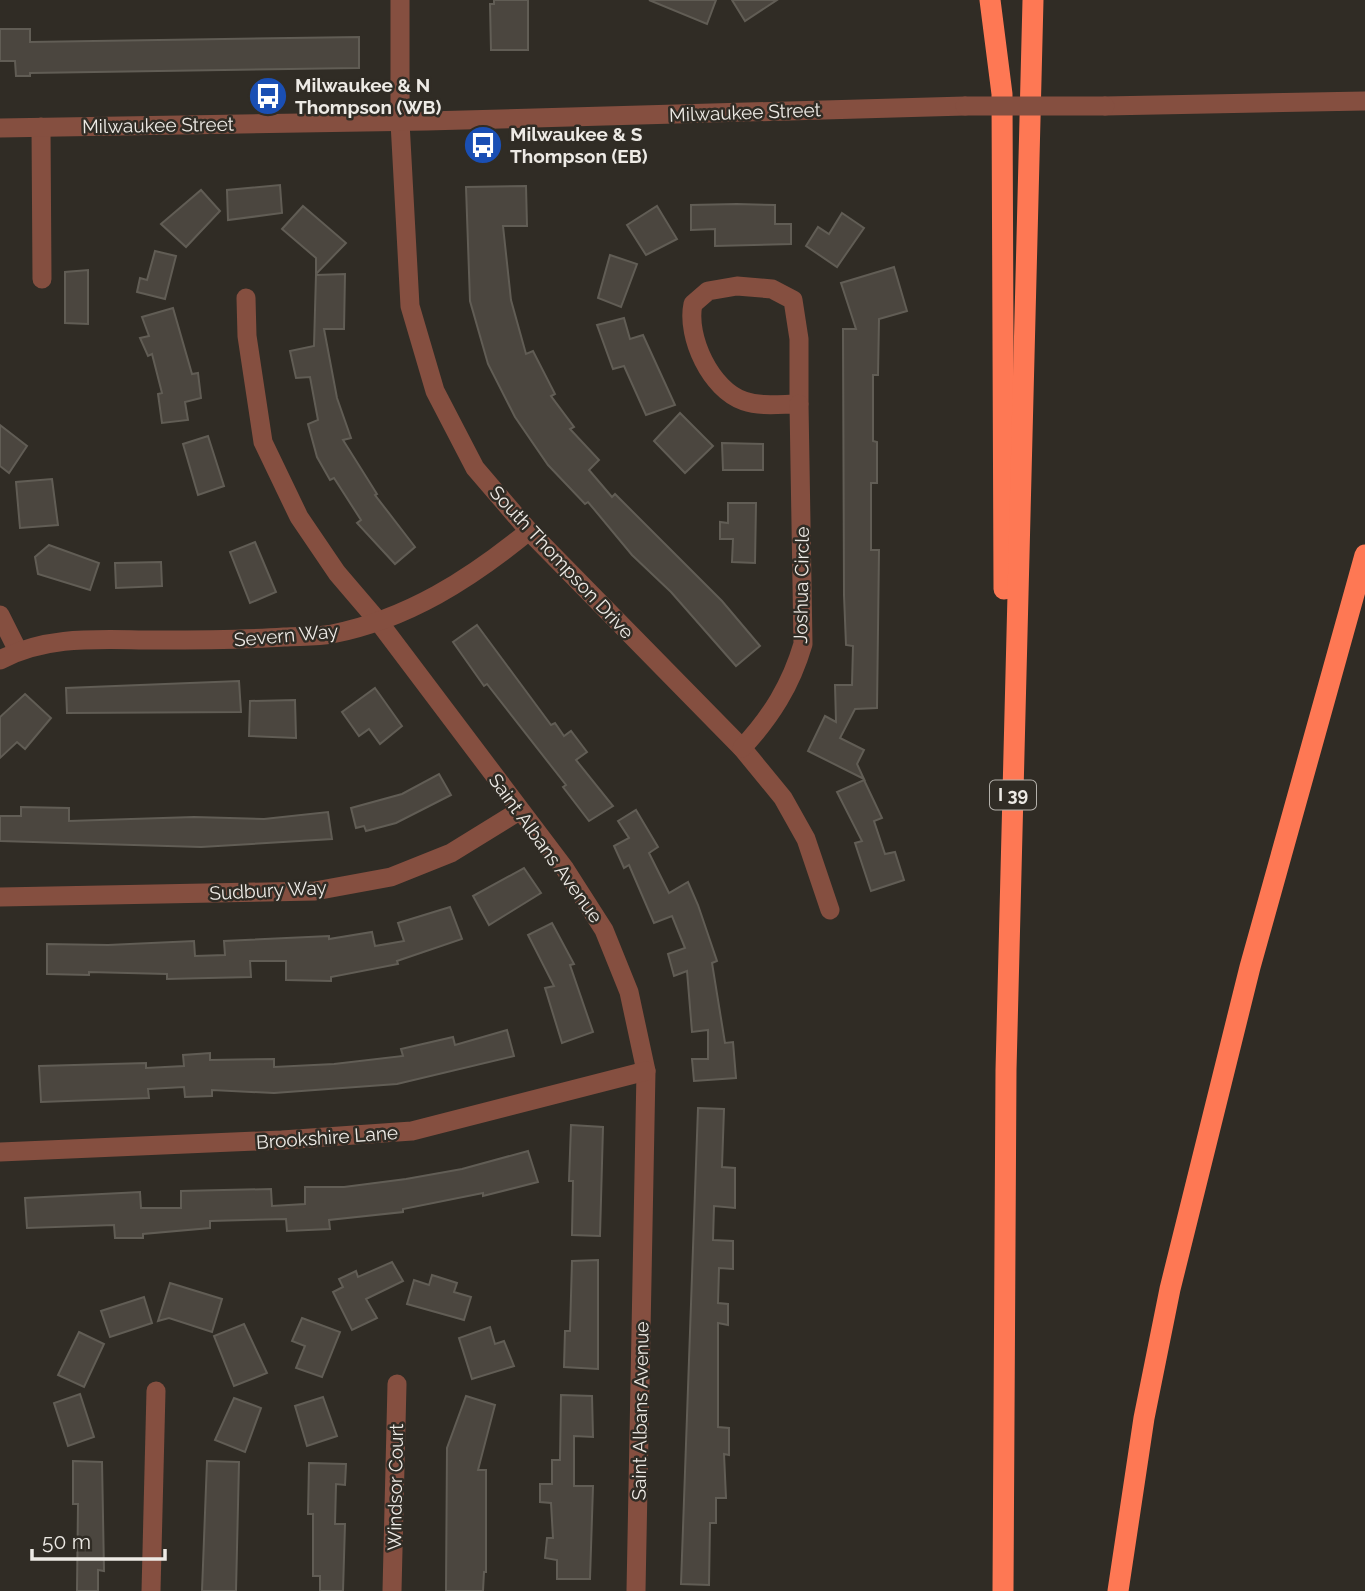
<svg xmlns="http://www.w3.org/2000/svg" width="1365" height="1591" font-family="Raleway,sans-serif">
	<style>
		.building { fill: #4b463f; stroke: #615d55; stroke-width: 2 }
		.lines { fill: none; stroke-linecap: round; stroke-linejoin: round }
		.minor { stroke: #854f40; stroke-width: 19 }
		.highway { stroke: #fe7854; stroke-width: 21 }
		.minor-bridge { stroke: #854f40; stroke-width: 19 }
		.labels { text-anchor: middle; stroke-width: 5; stroke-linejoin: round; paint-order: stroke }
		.shield { fill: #302c25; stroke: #b4b1ab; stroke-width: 2 }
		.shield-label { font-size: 18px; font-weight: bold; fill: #edeae5 }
		.poi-label { font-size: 19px; font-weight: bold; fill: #edeae5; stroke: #302c25; text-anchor: start }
		.street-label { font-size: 19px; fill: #edeae5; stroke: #302c25 }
	</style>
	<rect width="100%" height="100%" fill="#302c25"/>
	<g class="building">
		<polygon points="494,0 528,0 528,50 491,50 490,4 494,4"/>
		<polygon points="649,0 716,0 707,24"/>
		<polygon points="732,0 777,0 745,21"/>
		<polygon points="0,29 30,29 30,42 359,37 359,68 30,73 30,76 16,76 15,61 0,61"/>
		<polygon points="280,185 282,213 228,220 227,190"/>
		<polygon points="526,186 527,226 503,226 511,300 526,354 533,351 555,394 551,396 574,427 570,429 599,460 589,470 612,497 615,494 722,601 760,646 736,666 671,592 632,555 588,502 585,504 548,465 515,417 488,364 470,301 466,187"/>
		<polygon points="201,190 220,211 186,247 161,224"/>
		<polygon points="737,204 775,205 775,224 791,224 791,244 715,246 715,229 691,230 691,205"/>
		<polygon points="303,206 346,243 316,274 316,258 282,229"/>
		<polygon points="657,206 677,239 646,255 627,225"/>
		<polygon points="842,213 864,228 837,267 806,246 818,227 829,234"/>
		<polygon points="155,251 176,256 165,299 137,292 140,278 147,280"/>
		<polygon points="610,255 637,264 621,307 598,298"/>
		<polygon points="894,267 907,311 879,319 878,375 873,375 873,441 877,442 877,483 871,483 871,550 879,550 877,708 855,709 840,738 864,750 857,764 864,779 808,751 825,716 836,722 835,685 852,685 853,646 846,645 844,595 843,329 856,329 841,283"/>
		<polygon points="88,270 88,324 65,323 65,272"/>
		<polygon points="345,274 344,329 324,329 337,398 351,438 343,440 377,494 375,495 415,547 395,564 357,523 361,520 334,478 330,480 317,457 308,424 318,420 310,377 296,378 290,351 314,346 316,275"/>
		<polygon points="173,308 192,374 198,373 201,398 185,402 188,420 162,423 158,394 162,393 152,354 148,356 140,338 149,336 142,317"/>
		<polygon points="624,318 630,339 643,335 675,405 646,415 624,366 613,369 597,325"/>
		<polygon points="680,413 713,446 685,473 654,441"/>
		<polygon points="0,425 27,446 9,473 0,466"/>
		<polygon points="208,436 224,486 198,495 183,444"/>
		<polygon points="722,443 763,444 763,470 723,470"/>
		<polygon points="52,479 58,525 20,528 16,482"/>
		<polygon points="728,503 756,503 755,563 732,562 733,539 720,539 720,522 728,523"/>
		<polygon points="255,542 276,592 250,603 230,552"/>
		<polygon points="49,545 99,563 90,590 38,574 35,557"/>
		<polygon points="161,562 162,586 116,588 115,563"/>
		<polygon points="477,625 551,725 555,723 564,736 571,731 587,752 576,760 613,806 589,821 563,787 566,785 487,684 484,686 453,642"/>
		<polygon points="239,681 241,712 67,713 66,688"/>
		<polygon points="375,688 402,726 380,744 369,729 359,736 342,712"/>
		<polygon points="25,694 51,718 25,749 17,742 0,758 0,717"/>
		<polygon points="295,700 296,738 249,736 250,701"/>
		<polygon points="439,774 451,795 396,823 366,831 364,826 356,828 351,808 402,794"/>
		<polygon points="864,780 882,818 874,821 885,854 895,852 904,880 871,891 855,843 862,841 837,792"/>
		<polygon points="21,807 69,808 69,821 194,817 264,819 328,812 332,839 201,847 0,841 0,816 21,816"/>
		<polygon points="636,810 658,847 649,853 669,893 688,882 698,905 717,961 712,963 725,1043 733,1042 736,1078 694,1081 692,1059 708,1059 708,1030 692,1032 687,971 674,976 668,954 685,948 672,916 654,923 629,865 624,868 614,846 629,838 618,821"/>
		<polygon points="524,868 541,893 489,925 473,896"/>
		<polygon points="450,907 462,939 397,961 398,964 331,977 331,981 286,980 286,961 250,961 251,977 167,979 167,974 89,972 89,975 47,974 47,944 108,945 194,941 195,956 225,955 224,941 329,936 329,939 372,932 375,946 404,941 398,923"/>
		<polygon points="552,923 574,964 570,965 593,1032 562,1043 545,988 554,986 528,935"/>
		<polygon points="507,1030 514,1056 397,1084 274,1093 212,1090 212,1096 185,1097 184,1087 148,1089 149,1098 41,1102 39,1066 146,1063 146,1068 184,1066 183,1055 210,1053 210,1060 274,1059 274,1067 334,1064 403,1056 401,1049 453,1037 455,1045"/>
		<polygon points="698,1108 724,1109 722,1167 735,1168 735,1208 714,1206 713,1240 733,1241 733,1269 719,1268 718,1303 728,1304 728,1325 718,1323 718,1427 729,1428 729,1455 724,1454 726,1498 716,1498 716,1523 710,1523 709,1585 681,1584"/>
		<polygon points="571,1125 603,1127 600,1236 572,1235 573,1181 569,1181"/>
		<polygon points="528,1151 538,1182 483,1196 483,1193 403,1209 403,1212 329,1220 330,1229 287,1231 286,1219 210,1221 210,1228 143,1234 143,1238 115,1238 114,1225 27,1228 25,1198 140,1192 141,1208 181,1208 181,1191 271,1189 272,1206 305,1204 305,1187 344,1187 406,1179 462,1169"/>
		<polygon points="598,1260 598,1369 564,1367 565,1331 570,1331 572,1261"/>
		<polygon points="392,1262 403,1281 366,1299 377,1318 352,1330 333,1292 343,1287 339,1279 356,1271 358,1277"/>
		<polygon points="432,1275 457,1283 454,1292 471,1297 464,1320 407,1304 414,1280 429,1285"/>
		<polygon points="170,1283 222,1299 212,1332 169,1318 158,1321"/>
		<polygon points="144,1297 152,1323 110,1337 101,1311"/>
		<polygon points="302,1318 340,1332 322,1377 296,1368 305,1346 292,1341"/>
		<polygon points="244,1324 267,1373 234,1386 214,1336"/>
		<polygon points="490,1327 495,1344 504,1341 514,1366 472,1379 459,1338"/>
		<polygon points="79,1332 104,1344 84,1387 58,1375"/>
		<polygon points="80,1394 94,1437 68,1446 54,1403"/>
		<polygon points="561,1395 592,1396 593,1437 574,1436 574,1486 593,1486 590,1579 557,1579 557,1560 545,1558 547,1538 553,1538 551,1503 540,1502 540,1484 552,1484 552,1460 560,1460"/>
		<polygon points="466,1396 495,1405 478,1470 486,1470 486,1572 484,1572 483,1591 446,1591 447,1448"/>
		<polygon points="323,1397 337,1436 307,1446 295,1406"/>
		<polygon points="234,1398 261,1408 245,1452 215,1440"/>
		<polygon points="73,1461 102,1462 104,1571 98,1570 98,1591 77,1591 78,1504 73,1504"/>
		<polygon points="207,1461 239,1462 236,1591 202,1591"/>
		<polygon points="309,1463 346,1464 345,1485 336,1484 335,1524 345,1524 343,1591 320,1591 320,1576 313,1576 313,1514 308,1514"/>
	</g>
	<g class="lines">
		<g class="minor">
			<polyline points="400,0 400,122 410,306 435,391 475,468 529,531 742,748 783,798 806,839 830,910"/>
			<polyline points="1105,106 1365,101"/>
			<polyline points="41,127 42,279"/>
			<polyline points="0,128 427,121 965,106"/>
			<path d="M737,286l35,3 21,11 6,39v65c-18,0 -38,3 -55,-3 -33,-11 -58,-64 -51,-97l15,-13z"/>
			<polyline points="246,298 247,336 263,442 299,517 337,573 378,621 565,869 604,930 629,992 646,1071 636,1591"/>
			<polyline points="0,615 18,651"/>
			<path d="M0,660c49,-26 103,-20 156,-20 43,0 86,0 128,-3 16,-1 33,0 48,-3 76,-15 138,-55 197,-103"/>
			<path d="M742,748c29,-31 49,-63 61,-104l-4,-240"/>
			<polyline points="0,897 315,891 391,877 451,853 519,811"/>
			<polyline points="0,1152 282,1140 412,1131 646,1071"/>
			<polyline points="151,1591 156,1391"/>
			<polyline points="392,1591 397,1384"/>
		</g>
		<g class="highway">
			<polyline points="990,0 1002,94 1004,589"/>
			<polyline points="1003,1591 1006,1070 1033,0"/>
			<polyline points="1118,1591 1144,1418 1170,1289 1250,967 1365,555"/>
		</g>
		<polyline class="minor-bridge" points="965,106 1105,106"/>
	</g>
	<defs>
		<g id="bus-disc" transform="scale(2.0125)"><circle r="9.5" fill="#1a4fb4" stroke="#302c25"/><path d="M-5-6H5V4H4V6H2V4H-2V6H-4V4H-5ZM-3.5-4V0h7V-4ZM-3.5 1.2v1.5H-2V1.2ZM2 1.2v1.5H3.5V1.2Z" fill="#fff"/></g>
	</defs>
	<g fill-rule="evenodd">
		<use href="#bus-disc" x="268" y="96"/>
		<use href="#bus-disc" x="483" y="145"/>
	</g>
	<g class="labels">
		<rect class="shield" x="990" y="780.5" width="46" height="29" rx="5"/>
		<g class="shield-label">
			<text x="1013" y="801">I 39</text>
		</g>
		<g class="poi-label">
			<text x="295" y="92">Milwaukee &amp; N<tspan x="295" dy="22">Thompson (WB)</tspan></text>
			<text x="510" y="141">Milwaukee &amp; S<tspan x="510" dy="22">Thompson (EB)</tspan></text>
		</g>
		<g class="street-label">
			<text transform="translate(745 112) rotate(-2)" y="7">Milwaukee Street</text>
			<text transform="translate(158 125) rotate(-1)" y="7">Milwaukee Street</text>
			<text transform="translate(562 562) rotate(47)" y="7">South Thompson Drive</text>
			<text transform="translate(801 585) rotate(-89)" y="7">Joshua Circle</text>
			<text transform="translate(286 635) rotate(-5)" y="7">Severn Way</text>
			<text transform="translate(546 848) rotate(54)" y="7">Saint Albans Avenue</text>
			<text transform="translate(268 890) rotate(-3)" y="7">Sudbury Way</text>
			<text transform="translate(327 1137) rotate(-4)" y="7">Brookshire Lane</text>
			<text transform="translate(640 1411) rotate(-89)" y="7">Saint Albans Avenue</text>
			<text transform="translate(395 1487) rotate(-89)" y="7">Windsor Court</text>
		</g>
	</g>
	<path d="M32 1549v10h133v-10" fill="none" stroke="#edeae5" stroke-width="3.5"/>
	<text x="42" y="1549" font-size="21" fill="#edeae5" stroke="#302c25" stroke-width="5" paint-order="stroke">50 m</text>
</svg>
